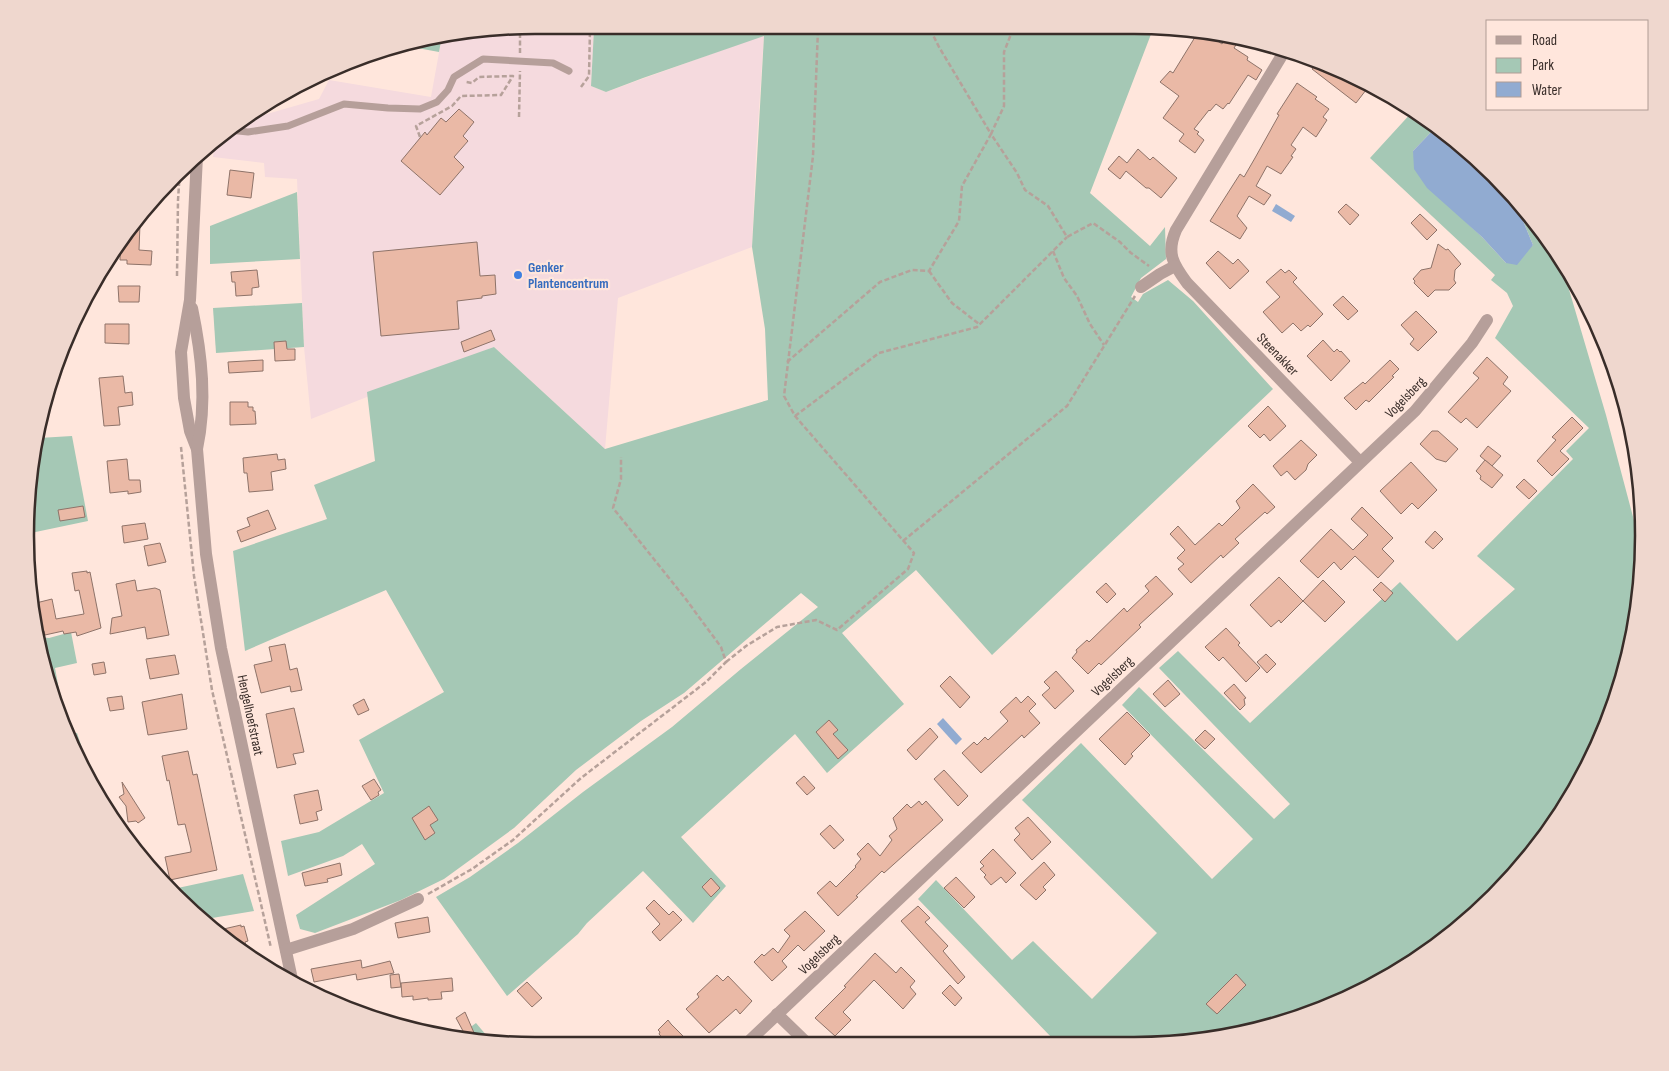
<svg xmlns="http://www.w3.org/2000/svg" width="1669" height="1071" font-family="'Sofia Sans Condensed',sans-serif">
	<style>
		.commercial { fill: #f5dade }
		.green { fill: #a5c8b5 }
		.water { fill: #91abd1 }
		.building { fill: #eab9a6; stroke: #8e7369 }
		.lines { fill: none; stroke-linecap: round; stroke-linejoin: round }
		.path { stroke: #b6a19a; stroke-width: 2.5; stroke-dasharray: 5 2.5; stroke-linecap: butt }
		.lane { stroke: #b69f9a; stroke-width: 7 }
		.street { stroke: #b69f9a; stroke-width: 12 }
		.shop-dot { fill: #3f7fe0; stroke: #ffe6dc; stroke-width: 2 }
		.labels { text-anchor: middle; stroke-width: 4.5; stroke-linejoin: round; paint-order: stroke }
		.shop-label { font-size: 14px; font-weight: bold; fill: #366cbe; stroke: #ffe6dc; text-anchor: start }
		.street-label { font-size: 14px; fill: #392d29; stroke: #ffe6dc }
		.rim { fill: none; stroke: #392d29; stroke-width: 2.5 }
	</style>
	<rect width="100%" height="100%" fill="#ffe6dc"/>
	<polygon class="commercial" points="469,29 594,29 591,86 606,92 764,35 756,153 752,247 618,298 605,449 494,347 311,419 304,347 297,179 265,177 264,163 213,157 215,141 248,114 260,116 319,99 329,80 431,97 442,36"/>
	<g class="green">
		<polygon points="594,29 1153,29 1090,193 1150,246 1165,227 1166,259 1141,278 1131,297 1138,302 1143,294 1168,280 1193,301 1273,389 992,655 916,570 842,633 904,704 827,773 795,734 681,837 726,886 693,923 643,871 587,923 578,934 507,996 436,897 470,877 518,843 583,792 672,727 741,669 818,607 801,593 684,693 641,721 576,770 514,828 444,879 401,900 315,933 300,929 296,915 375,864 362,844 343,856 288,876 281,841 319,832 384,793 359,740 444,692 386,590 245,651 233,551 327,519 314,485 375,461 367,392 494,347 605,449 768,400 765,329 752,247 764,36 643,78 606,92 591,86"/>
		<polygon points="442,36 439,52 401,45"/>
		<polygon points="1413,111 1436,127 1413,151 1466,222 1482,237 1506,263 1533,245 1514,199 1538,225 1560,259 1606,415 1641,547 1640,602 1617,699 1576,790 1517,872 1444,940 1360,993 1265,1029 1167,1045 1049,1044 1053,1039 918,899 936,880 1012,960 1033,941 1092,999 1157,933 1022,800 1081,743 1212,879 1253,839 1122,705 1139,687 1274,819 1290,804 1159,668 1178,651 1250,723 1400,582 1457,641 1515,589 1477,556 1573,459 1566,451 1589,428 1495,338 1513,306 1507,293 1491,280 1495,275 1370,158"/>
		<polygon points="297,192 300,259 210,264 210,226"/>
		<polygon points="302,303 304,347 216,353 213,308"/>
		<polygon points="72,436 88,521 26,534 26,502 39,438"/>
		<polygon points="71,632 77,663 55,668 67,733 77,733 86,760 88,776 64,731 42,667 37,637 49,638"/>
		<polygon points="243,874 254,911 200,920 173,889"/>
		<polygon points="476,1023 492,1042 469,1042 456,1038"/>
	</g>
	<g class="water">
		<polygon points="1436,127 1470,152 1514,199 1533,245 1517,265 1506,263 1482,237 1427,188 1414,169 1413,151"/>
		<polygon points="1276,204 1295,216 1291,222 1272,211"/>
		<polygon points="943,718 962,739 956,745 937,724"/>
	</g>
	<g class="building">
		<polygon points="1200,29 1222,44 1227,37 1239,40 1234,48 1248,57 1247,60 1262,70 1256,80 1248,75 1229,104 1228,103 1223,109 1216,104 1210,111 1209,110 1194,129 1199,132 1197,134 1204,140 1195,153 1179,141 1184,134 1163,118 1179,96 1160,82 1170,71 1173,73"/>
		<polygon points="1318,61 1329,64 1360,79 1357,84 1366,90 1356,103 1312,69"/>
		<polygon points="1297,83 1317,97 1315,99 1329,109 1323,117 1327,120 1316,137 1303,127 1291,145 1296,149 1291,156 1293,157 1281,174 1267,166 1256,186 1271,195 1264,205 1249,196 1237,216 1247,228 1240,239 1210,221 1240,174 1244,177 1255,158 1279,115 1277,114"/>
		<polygon points="459,109 474,122 463,136 468,141 454,157 464,167 440,195 401,161 425,132 427,135 441,118 446,122"/>
		<polygon points="1138,149 1150,160 1153,157 1177,178 1161,198 1149,188 1146,188 1126,171 1120,179 1108,169 1119,156 1127,163"/>
		<polygon points="230,170 254,173 251,198 227,195"/>
		<polygon points="1346,204 1359,215 1350,225 1338,212"/>
		<polygon points="1420,214 1437,230 1427,240 1411,223"/>
		<polygon points="132,223 140,224 139,250 152,251 151,265 127,264 127,260 120,260 121,239"/>
		<polygon points="477,242 480,276 495,275 496,294 482,296 482,298 457,301 459,329 381,336 373,252"/>
		<polygon points="1438,244 1446,250 1448,249 1461,264 1455,270 1454,280 1456,283 1449,290 1435,290 1428,297 1414,283 1415,281 1413,279 1421,270 1431,268"/>
		<polygon points="1218,251 1233,264 1238,259 1249,271 1230,289 1206,263"/>
		<polygon points="1281,269 1285,273 1289,270 1297,278 1293,282 1323,314 1310,327 1308,325 1301,331 1293,323 1282,333 1263,312 1280,297 1266,282"/>
		<polygon points="257,270 259,287 252,288 252,295 236,296 235,282 232,282 231,272"/>
		<polygon points="118,286 140,286 139,302 119,302"/>
		<polygon points="1343,296 1358,311 1348,320 1333,305"/>
		<polygon points="1416,311 1437,332 1418,351 1410,344 1414,339 1401,325"/>
		<polygon points="105,324 129,324 129,344 105,343"/>
		<polygon points="491,330 495,340 464,352 461,342"/>
		<polygon points="1323,340 1334,352 1337,349 1340,352 1341,351 1350,361 1331,381 1307,356"/>
		<polygon points="286,341 287,349 295,349 295,360 275,361 274,342"/>
		<polygon points="1487,357 1508,377 1503,384 1511,391 1477,428 1466,418 1461,423 1448,412 1479,378 1473,373"/>
		<polygon points="263,360 263,371 229,373 228,362"/>
		<polygon points="1390,360 1399,369 1392,376 1394,377 1369,402 1366,400 1356,410 1344,398 1363,382 1365,384"/>
		<polygon points="123,376 125,393 132,392 133,405 118,407 120,425 104,426 99,378"/>
		<polygon points="230,402 248,402 248,407 253,407 253,411 255,411 256,424 230,425"/>
		<polygon points="1268,406 1286,426 1270,441 1264,434 1260,438 1248,426"/>
		<polygon points="1572,417 1583,428 1560,451 1569,459 1552,476 1537,461 1556,440 1552,437"/>
		<polygon points="1432,431 1438,431 1458,449 1446,462 1436,459 1420,444"/>
		<polygon points="1301,440 1317,455 1308,464 1306,470 1295,480 1287,471 1281,476 1273,466"/>
		<polygon points="1488,446 1501,456 1492,466 1480,456"/>
		<polygon points="277,454 278,460 285,459 286,469 271,472 273,490 249,492 247,473 244,473 243,458"/>
		<polygon points="127,459 129,480 140,480 141,492 128,494 128,491 110,493 107,461"/>
		<polygon points="1485,460 1503,475 1492,488 1480,479 1481,476 1476,471"/>
		<polygon points="1411,462 1437,490 1418,509 1412,503 1401,514 1380,491"/>
		<polygon points="1524,479 1537,491 1529,499 1516,487"/>
		<polygon points="1253,484 1275,507 1267,514 1265,512 1235,539 1239,543 1223,558 1221,555 1191,583 1178,569 1184,564 1177,558 1185,550 1170,534 1178,526 1195,545 1219,523 1222,526 1240,508 1236,501"/>
		<polygon points="83,506 85,517 60,521 58,510"/>
		<polygon points="1362,507 1393,538 1382,549 1394,561 1378,578 1355,556 1341,570 1334,562 1318,578 1300,561 1331,529 1353,550 1368,535 1351,519"/>
		<polygon points="268,510 276,529 241,542 237,531 250,526 247,518"/>
		<polygon points="145,523 148,539 124,543 122,526"/>
		<polygon points="1435,531 1443,539 1433,549 1425,542"/>
		<polygon points="160,543 166,562 148,566 144,546"/>
		<polygon points="87,571 87,573 90,572 101,628 77,636 76,632 64,634 63,631 45,635 44,631 37,633 32,604 52,599 56,619 84,614 79,590 75,591 72,573"/>
		<polygon points="1156,576 1173,594 1139,625 1141,627 1101,665 1099,663 1088,674 1072,658 1077,652 1076,650 1087,640 1089,642 1124,608 1127,612 1149,591 1145,586"/>
		<polygon points="1279,577 1303,601 1281,623 1279,620 1271,627 1250,605"/>
		<polygon points="135,580 137,591 155,588 160,590 169,635 147,639 145,627 110,634 112,618 122,616 116,584"/>
		<polygon points="1323,580 1345,602 1325,622 1303,601"/>
		<polygon points="1381,582 1393,593 1385,602 1373,590"/>
		<polygon points="1106,583 1116,594 1107,603 1096,592"/>
		<polygon points="1226,628 1240,643 1238,645 1260,668 1246,682 1223,657 1219,661 1205,647"/>
		<polygon points="285,644 290,670 297,668 302,690 291,692 290,686 261,693 254,665 272,661 269,647"/>
		<polygon points="1266,654 1276,664 1267,673 1257,662"/>
		<polygon points="175,655 179,674 150,679 146,659"/>
		<polygon points="104,662 106,673 94,675 92,664"/>
		<polygon points="1056,671 1074,691 1055,709 1042,695 1050,688 1044,682"/>
		<polygon points="950,676 970,697 960,708 940,686"/>
		<polygon points="1168,680 1180,694 1165,707 1153,694"/>
		<polygon points="1234,684 1246,698 1244,699 1245,705 1240,710 1224,693"/>
		<polygon points="182,694 187,729 148,735 142,702"/>
		<polygon points="122,696 124,709 110,711 107,698"/>
		<polygon points="1028,696 1036,704 1029,711 1040,723 1024,738 1022,735 981,773 962,753 974,742 977,745 985,737 988,740 1008,721 1000,712 1016,697 1021,703"/>
		<polygon points="364,699 369,710 358,715 353,705"/>
		<polygon points="294,708 304,752 293,754 296,764 277,768 266,714"/>
		<polygon points="1127,712 1150,735 1131,754 1133,756 1125,765 1099,739"/>
		<polygon points="829,720 838,730 833,734 848,750 838,759 816,732"/>
		<polygon points="930,728 938,737 916,760 907,750"/>
		<polygon points="1205,730 1215,739 1205,749 1195,740"/>
		<polygon points="188,751 193,775 197,774 217,870 170,880 165,857 191,852 191,849 185,824 178,825 169,780 167,781 162,756"/>
		<polygon points="944,770 968,796 958,806 934,779"/>
		<polygon points="804,776 815,788 807,795 796,783"/>
		<polygon points="374,779 381,790 378,792 379,795 371,800 362,786"/>
		<polygon points="122,782 145,818 138,823 136,821 128,822 126,806 119,797 124,794"/>
		<polygon points="318,790 322,810 316,812 318,820 300,824 294,795"/>
		<polygon points="919,801 922,805 926,801 943,820 884,873 882,871 856,896 858,897 838,916 817,893 830,881 836,887 856,867 855,866 861,859 857,854 868,843 880,856 892,840 889,836 897,829 893,818 907,804 911,808"/>
		<polygon points="429,806 438,820 430,825 435,833 425,840 412,818"/>
		<polygon points="1028,817 1051,842 1032,860 1014,840 1020,834 1015,828"/>
		<polygon points="830,825 844,840 834,849 820,834"/>
		<polygon points="993,849 1016,873 1006,883 1001,877 991,885 984,877 986,875 980,869 984,866 980,862"/>
		<polygon points="1044,862 1055,875 1043,887 1046,890 1036,900 1020,885"/>
		<polygon points="340,863 342,875 327,879 328,882 305,886 302,873"/>
		<polygon points="956,877 975,897 964,908 944,888"/>
		<polygon points="711,878 720,888 711,897 702,887"/>
		<polygon points="654,900 669,915 673,911 682,920 660,941 652,932 660,924 646,908"/>
		<polygon points="918,906 930,918 925,922 948,946 943,951 965,977 958,984 901,921"/>
		<polygon points="805,911 825,931 804,951 798,945 782,961 787,967 772,981 754,962 762,954 764,956 773,948 778,953 790,936 784,930"/>
		<polygon points="428,917 430,932 398,938 395,923"/>
		<polygon points="241,925 241,927 244,926 248,941 245,942 248,954 215,931"/>
		<polygon points="875,953 896,973 901,967 915,981 910,987 916,994 903,1009 874,980 843,1012 851,1020 835,1036 815,1018 846,987 844,986"/>
		<polygon points="361,960 362,968 390,961 394,973 357,980 356,974 314,982 311,969"/>
		<polygon points="399,974 401,987 391,988 390,975"/>
		<polygon points="1236,974 1246,985 1217,1014 1206,1004"/>
		<polygon points="717,975 723,981 728,976 752,1001 740,1014 736,1009 709,1033 686,1009 699,997 697,994"/>
		<polygon points="452,978 453,991 441,992 442,999 428,1000 428,998 413,1000 413,996 402,997 401,983"/>
		<polygon points="527,982 542,998 532,1007 517,991"/>
		<polygon points="950,985 962,998 955,1006 942,993"/>
		<polygon points="465,1012 478,1042 469,1042 456,1018"/>
		<polygon points="668,1020 671,1024 690,1043 667,1043 659,1034 660,1032 658,1030"/>
	</g>
	<g class="lines">
		<g class="path">
			<polyline points="1013,29 1004,52 1004,106 991,134 1017,173 1025,190 1048,206 1067,237 1093,223 1120,242 1131,253 1149,266"/>
			<polyline points="520,53 520,29"/>
			<polyline points="581,87 589,76 590,29"/>
			<polyline points="519,117 520,71"/>
			<polyline points="420,137 416,126 452,106 461,96 501,95 513,76 479,77 472,83 466,82"/>
			<polyline points="1053,251 1064,278 1077,296 1090,324 1104,345"/>
			<polyline points="929,271 952,303 979,324"/>
			<polyline points="177,276 178,200 180,170"/>
			<polyline points="787,362 880,282 912,270 929,271 959,221 962,186 991,134 939,47 930,29"/>
			<polyline points="795,416 879,353 977,327 1067,237"/>
			<polyline points="181,447 194,576 212,690 271,948"/>
			<polyline points="903,541 1067,406 1135,296"/>
			<polyline points="726,662 746,646 777,627 816,620 837,630 908,569 914,553 795,416 784,396 813,156 818,29"/>
			<polyline points="428,894 472,869 513,840 581,778 706,682 726,662 721,647 685,598 613,508 621,479 621,457"/>
		</g>
		<polyline class="lane" points="229,130 248,132 288,126 344,104 388,108 420,109 437,102 448,90 454,77 483,59 553,63 569,71"/>
		<g class="street">
			<path d="M1284,52l-108,178c-10,23 -3,34 11,53l173,179"/>
			<polyline points="197,156 190,300 181,352 184,398 190,431 197,449 206,554 221,648 293,984"/>
			<polyline points="1141,287 1160,274 1175,266"/>
			<path d="M192,308c10,48 15,94 5,141"/>
			<polyline points="286,950 353,929 418,899"/>
			<polyline points="777,1014 807,1043"/>
			<polyline points="747,1043 1415,411 1472,343 1487,320"/>
		</g>
	</g>
	<circle class="shop-dot" cx="518" cy="275" r="5"/>
	<g class="labels">
		<g class="shop-label">
			<text x="528" y="272">Genker<tspan x="528" dy="16">Plantencentrum</tspan></text>
		</g>
		<g class="street-label">
			<text transform="translate(1278 354) rotate(46)" y="5">Steenakker</text>
			<text transform="translate(1405 397) rotate(-46)" y="5">Vogelsberg</text>
			<text transform="translate(1112 676) rotate(-43)" y="5">Vogelsberg</text>
			<text transform="translate(251 715) rotate(78)" y="5">Hengelhoefstraat</text>
			<text transform="translate(819 954) rotate(-44)" y="5">Vogelsberg</text>
		</g>
	</g>
	<path d="M0 0H1669V1071H0ZM535 34H1134A501 501 0 0 1 1635 535V536A501 501 0 0 1 1134 1037H535A501 501 0 0 1 34 536V535A501 501 0 0 1 535 34Z" fill="#efd7ce" fill-rule="evenodd"/>
	<path class="rim" d="M535 34H1134A501 501 0 0 1 1635 535V536A501 501 0 0 1 1134 1037H535A501 501 0 0 1 34 536V535A501 501 0 0 1 535 34Z"/>
	<rect x="1486" y="20" width="162" height="90" fill="#ffe6dc" stroke="#b09c94"/>
	<rect x="1496" y="36" width="25" height="8" fill="#b69f9a" stroke="#b09c94"/>
	<text x="1532" y="45" font-size="15" fill="#392d29">Road</text>
	<rect x="1496" y="58" width="25" height="15" fill="#a5c8b5" stroke="#b09c94"/>
	<text x="1532" y="70" font-size="15" fill="#392d29">Park</text>
	<rect x="1496" y="82" width="25" height="15" fill="#91abd1" stroke="#b09c94"/>
	<text x="1532" y="95" font-size="15" fill="#392d29">Water</text>
</svg>
